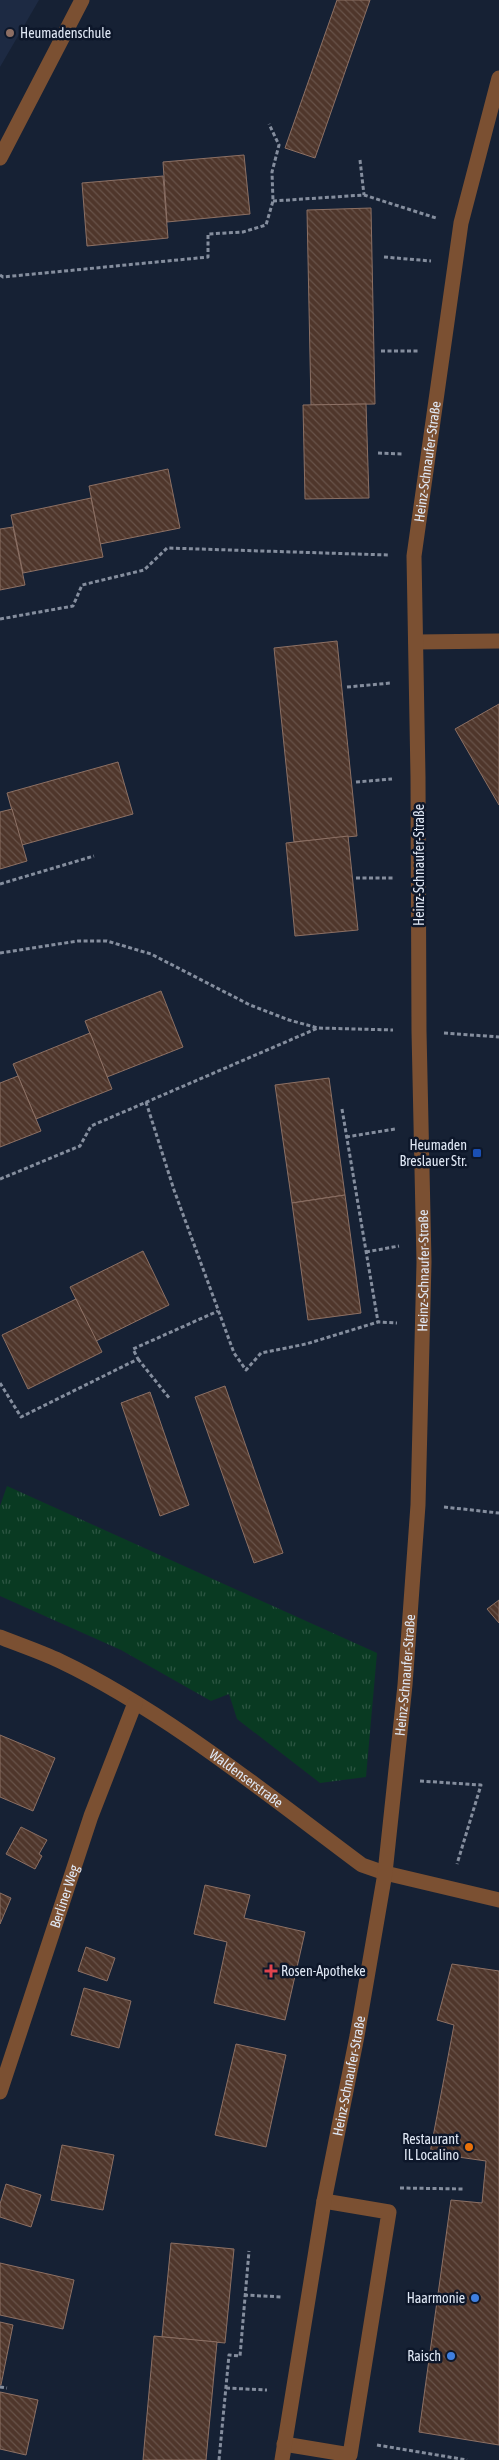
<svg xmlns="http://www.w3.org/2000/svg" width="499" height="2460" font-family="'Asap Condensed',sans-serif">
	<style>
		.built { fill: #1d2a43 }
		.park { fill: url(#park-tufts) }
		.building { fill: url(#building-back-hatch); stroke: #8c7064 }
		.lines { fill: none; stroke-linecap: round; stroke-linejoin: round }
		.path { stroke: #858e9e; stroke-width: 3; stroke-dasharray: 4 2.5; stroke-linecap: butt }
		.minor { stroke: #7b5032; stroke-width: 15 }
		.education-dot { fill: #8d6e63; stroke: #0d172a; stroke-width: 2 }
		.transit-dot { fill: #1a4fb4; stroke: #0d172a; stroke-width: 2 }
		.health-dot { fill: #e0444e; stroke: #0d172a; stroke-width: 2 }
		.food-dot { fill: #e8710a; stroke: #0d172a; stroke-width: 2 }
		.shop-dot { fill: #3f7fe0; stroke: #0d172a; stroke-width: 2 }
		.labels { text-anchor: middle; stroke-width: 5; stroke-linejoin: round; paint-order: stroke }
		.poi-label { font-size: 14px; fill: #e0e8f5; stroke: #0d172a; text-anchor: end }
		.street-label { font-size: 14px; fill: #e0e8f5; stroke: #0d172a }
	</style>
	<defs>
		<pattern id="park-tufts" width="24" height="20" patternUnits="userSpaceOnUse" patternTransform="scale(1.25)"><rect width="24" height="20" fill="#093a22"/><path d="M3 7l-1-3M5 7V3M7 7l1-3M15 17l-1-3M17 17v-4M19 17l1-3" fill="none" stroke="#2d5643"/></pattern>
		<pattern id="building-back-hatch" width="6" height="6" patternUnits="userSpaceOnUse" patternTransform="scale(1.25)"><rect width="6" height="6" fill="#4f362b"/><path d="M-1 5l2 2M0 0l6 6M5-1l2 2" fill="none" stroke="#68534a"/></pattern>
	</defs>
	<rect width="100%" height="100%" fill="#162134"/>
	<polygon class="built" points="0,0 39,0 0,67"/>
	<polygon class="park" points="7,1486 377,1653 366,1777 320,1783 237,1719 229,1694 211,1701 121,1650 0,1596 0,1506"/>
	<g class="building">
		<polygon points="337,0 370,0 315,158 285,148"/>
		<polygon points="244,155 250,214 167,222 163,162"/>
		<polygon points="163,176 168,238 87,246 82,183"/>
		<polygon points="371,208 375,404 311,405 307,210"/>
		<polygon points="366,404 369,498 305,499 303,405"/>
		<polygon points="168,469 180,528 100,544 89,486"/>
		<polygon points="91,498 103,557 23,573 11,515"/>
		<polygon points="13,527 25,585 0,590 0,529"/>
		<polygon points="337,641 357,836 294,842 274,648"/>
		<polygon points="499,704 499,805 455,729"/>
		<polygon points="118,762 133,814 22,845 7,793"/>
		<polygon points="12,809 27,861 0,869 0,812"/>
		<polygon points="348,836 358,930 295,936 286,843"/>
		<polygon points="161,991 183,1047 107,1077 85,1021"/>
		<polygon points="90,1033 112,1089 36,1119 13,1064"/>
		<polygon points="18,1076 41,1131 0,1147 0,1083"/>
		<polygon points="329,1078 345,1195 292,1203 275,1085"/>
		<polygon points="345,1195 361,1313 308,1320 292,1203"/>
		<polygon points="143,1251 169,1305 96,1341 70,1287"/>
		<polygon points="76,1299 102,1352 28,1389 2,1335"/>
		<polygon points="225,1386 283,1553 254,1563 195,1397"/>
		<polygon points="150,1392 189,1505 160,1516 121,1403"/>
		<polygon points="499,1600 499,1623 487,1609"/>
		<polygon points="0,1735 55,1758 33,1811 0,1797"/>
		<polygon points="21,1827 47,1840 39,1854 42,1856 35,1869 6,1854"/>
		<polygon points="205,1885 250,1895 244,1918 305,1932 285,2020 214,2003 227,1942 194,1934"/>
		<polygon points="0,1893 11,1898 0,1924"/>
		<polygon points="86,1947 115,1958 107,1981 78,1971"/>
		<polygon points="452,1964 499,1971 499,2445 419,2432 451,2200 482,2203 486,2161 430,2153 454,2025 437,2020"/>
		<polygon points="84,1988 131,2001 119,2048 71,2035"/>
		<polygon points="236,2044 286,2055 266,2147 215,2135"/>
		<polygon points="62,2145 114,2155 103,2210 51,2200"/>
		<polygon points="6,2184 41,2195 31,2227 0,2217 0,2204"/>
		<polygon points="171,2243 234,2249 225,2343 162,2337"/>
		<polygon points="0,2263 74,2280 63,2329 0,2315"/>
		<polygon points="0,2322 13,2325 1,2385 0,2385"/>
		<polygon points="154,2336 217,2342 206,2460 143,2460"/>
		<polygon points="0,2392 38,2400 26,2455 0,2449"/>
	</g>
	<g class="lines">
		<g class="path">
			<polyline points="360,160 364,195"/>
			<polyline points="273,201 364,195 436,218"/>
			<polyline points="384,257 431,261"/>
			<polyline points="0,275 3,277 208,257 208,234 243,232 266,225 273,201 272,172 279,145 269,124"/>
			<polyline points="381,351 418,351"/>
			<polyline points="378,453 402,454"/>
			<polyline points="0,619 73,606 82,585 144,570 167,548 388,555"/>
			<polyline points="347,687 391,683"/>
			<polyline points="356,782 392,779"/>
			<polyline points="356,878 393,878"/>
			<polyline points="0,884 94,856"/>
			<polyline points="0,953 78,941 107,941 151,954 250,1005 289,1020 318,1028 393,1030"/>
			<polyline points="444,1033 499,1037"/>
			<polyline points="146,1102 174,1190 234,1353 246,1370 261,1353 306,1344 378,1322 397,1323"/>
			<polyline points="342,1109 378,1322"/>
			<polyline points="346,1137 395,1129"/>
			<polyline points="0,1179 80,1146 91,1126 318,1028"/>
			<polyline points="366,1252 399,1246"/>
			<polyline points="138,1359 170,1399"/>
			<polyline points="0,1383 21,1417 138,1359 133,1349 218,1311"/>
			<polyline points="444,1507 499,1513"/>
			<polyline points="420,1781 481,1785 457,1864"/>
			<polyline points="400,2188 464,2189"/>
			<polyline points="244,2295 282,2297"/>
			<polyline points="0,2387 7,2388"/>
			<polyline points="226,2388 267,2390"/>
			<polyline points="377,2445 467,2460"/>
			<polyline points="219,2460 229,2355 240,2356 249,2251"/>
		</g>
		<g class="minor">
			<polyline points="0,158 82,0"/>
			<polyline points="416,642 499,641"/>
			<path id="s1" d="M0,1637c20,8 41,15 60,24 105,50 208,134 302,204l23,8 114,27"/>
			<path id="s2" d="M0,2092l91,-276 44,-113"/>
			<polyline points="284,2444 350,2455 389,2212 324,2201"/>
			<path id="s3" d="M282,2460l42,-259 33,-165 28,-163 20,-188 13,-180 6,-243 -5,-231 -1,-254 -4,-221 47,-333 38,-145"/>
		</g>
	</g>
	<circle class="education-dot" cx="10" cy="33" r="5"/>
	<rect class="transit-dot" x="472" y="1148" width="10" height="10" rx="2.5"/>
	<path class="health-dot" d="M268.5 1963.5h5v5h5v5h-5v5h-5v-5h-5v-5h5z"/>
	<circle class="food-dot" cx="469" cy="2147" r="5"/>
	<g class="shop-dot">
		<circle cx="475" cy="2298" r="5"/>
		<circle cx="451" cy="2356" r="5"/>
	</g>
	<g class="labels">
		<g class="poi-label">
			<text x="20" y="38" text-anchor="start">Heumadenschule</text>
			<text x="467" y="1150">Heumaden<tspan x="467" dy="16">Breslauer Str.</tspan></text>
			<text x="281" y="1976" text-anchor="start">Rosen-Apotheke</text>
			<text x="459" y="2144">Restaurant<tspan x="459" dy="16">IL Localino</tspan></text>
			<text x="465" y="2303">Haarmonie</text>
			<text x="441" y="2361">Raisch</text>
		</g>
		<g class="street-label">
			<text dy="5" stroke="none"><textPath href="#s3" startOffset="2010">Heinz-Schnaufer-Straße</textPath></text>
			<text transform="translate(419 865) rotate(-90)" y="5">Heinz-Schnaufer-Straße</text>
			<text dy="5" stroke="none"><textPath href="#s3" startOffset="1200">Heinz-Schnaufer-Straße</textPath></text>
			<text dy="5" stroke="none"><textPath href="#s3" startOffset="795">Heinz-Schnaufer-Straße</textPath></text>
			<text dy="5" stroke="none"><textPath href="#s1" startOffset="285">Waldenserstraße</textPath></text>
			<text dy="5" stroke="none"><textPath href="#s2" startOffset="206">Berliner Weg</textPath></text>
			<text dy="5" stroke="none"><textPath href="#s3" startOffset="390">Heinz-Schnaufer-Straße</textPath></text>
		</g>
	</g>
</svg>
